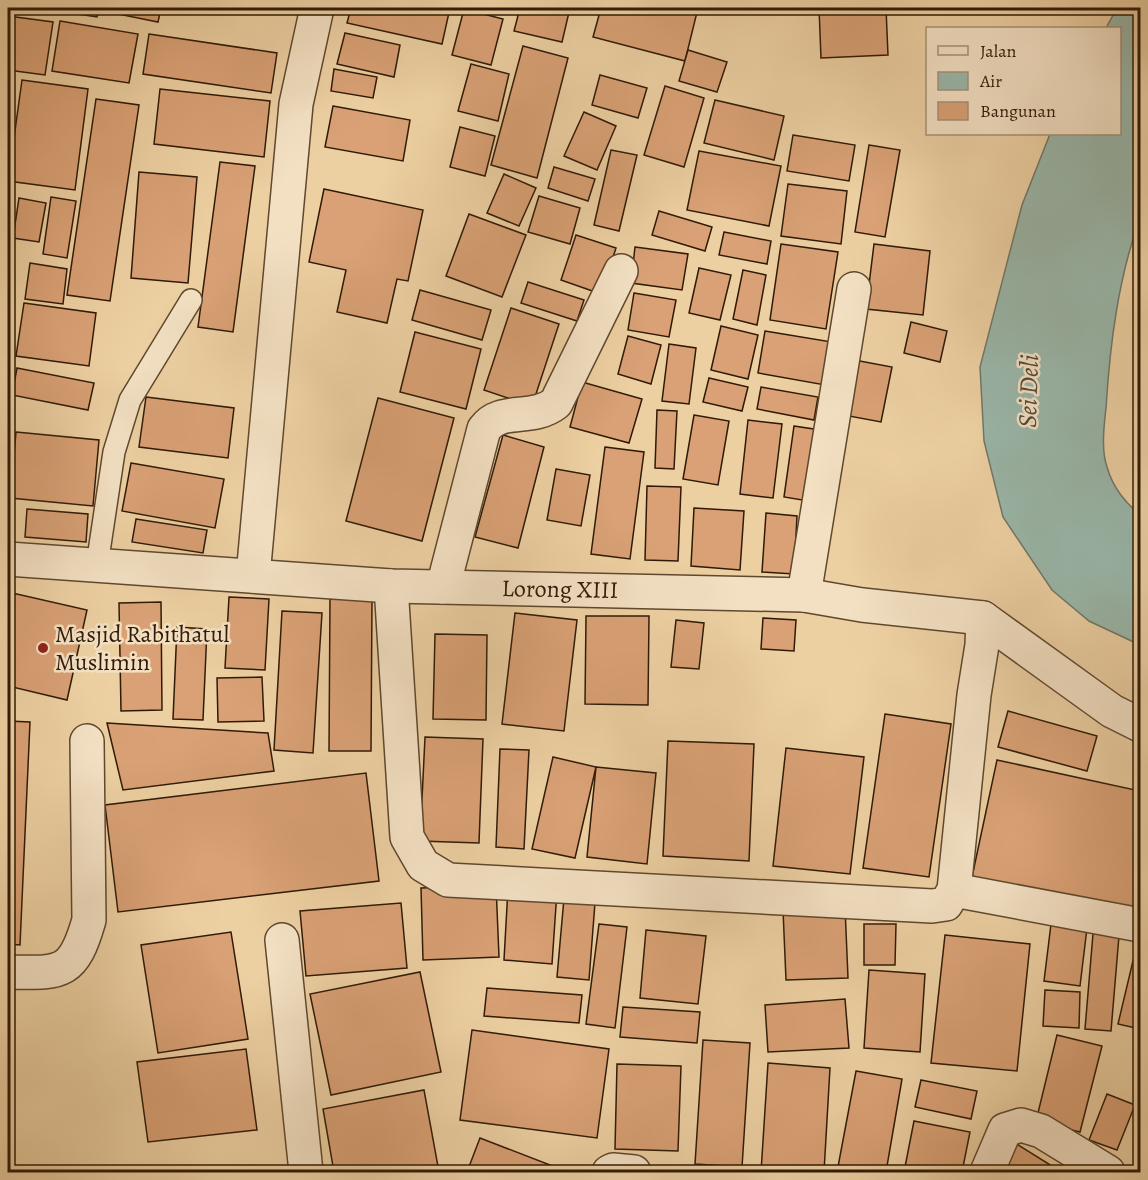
<svg xmlns="http://www.w3.org/2000/svg" width="1148" height="1180" font-family="Alegreya,serif">
	<style>
		.water { fill: #99b6a9; stroke: #6f7868; stroke-width: 1.5 }
		.building { fill: #d9a175; stroke: #301a07; stroke-width: 1.5 }
		.lines { fill: none; stroke-linecap: round; stroke-linejoin: round }
		.lane-casing { stroke: #5f482e; stroke-width: 24 }
		.street-casing { stroke: #5f482e; stroke-width: 36 }
		.lane { stroke: #f3e0c3; stroke-width: 21 }
		.street { stroke: #f3e0c3; stroke-width: 33 }
		.poi-dot { fill: #8f2418; stroke: #f3e0c3; stroke-width: 2 }
		.labels { text-anchor: middle; stroke-width: 5; stroke-linejoin: round; paint-order: stroke }
		.street-label { font-size: 24px; fill: #301a07; stroke: #f3e0c3 }
		.poi-label { font-size: 24px; fill: #301a07; stroke: #f3e0c3; text-anchor: start }
		.water-label { font-size: 26px; font-style: italic; fill: #504938; stroke: #f3e0c3 }
	</style>
	<rect width="100%" height="100%" fill="#edd0a2"/>
	<filter id="stains"><feTurbulence type="fractalNoise" baseFrequency=".00333" numOctaves="4"/><feColorMatrix values="0 0 0 0 .2 0 0 0 0 .09 0 0 0 0 .02 0 0 0 .5 -.17"/></filter>
	<radialGradient id="worn" r=".72"><stop offset=".6" stop-color="#630" stop-opacity="0"/><stop offset="1" stop-color="#630" stop-opacity=".3"/></radialGradient>
	<path class="water" d="M1117,8h23v210c-22,61 -30,126 -34,190 -2,17 -5,42 1,59 6,21 18,35 33,48v130l-51,-24 -37,-31 -49,-73 -19,-76 -4,-74 42,-162 28,-71h70v-106h-14z"/>
	<g class="building">
		<polygon points="38,8 99,8 97,17"/>
		<polygon points="114,8 161,8 158,22 113,13"/>
		<polygon points="351,8 450,8 442,44 347,23"/>
		<polygon points="520,8 570,8 562,42 514,31"/>
		<polygon points="601,8 698,8 685,61 593,37"/>
		<polygon points="819,8 886,8 888,55 821,58"/>
		<polygon points="464,9 503,19 491,65 452,55"/>
		<polygon points="8,16 53,22 45,75 8,70"/>
		<polygon points="60,21 138,34 129,83 52,71"/>
		<polygon points="345,33 400,45 394,77 337,64"/>
		<polygon points="149,34 277,53 271,93 143,74"/>
		<polygon points="523,46 568,58 537,178 491,165"/>
		<polygon points="688,50 727,62 717,92 679,81"/>
		<polygon points="471,64 509,74 498,121 458,111"/>
		<polygon points="334,69 377,77 373,98 331,91"/>
		<polygon points="600,75 647,88 638,118 592,105"/>
		<polygon points="22,80 88,89 75,190 8,181"/>
		<polygon points="665,86 704,98 684,167 644,155"/>
		<polygon points="160,89 270,101 264,157 154,144"/>
		<polygon points="96,99 139,105 110,301 67,295"/>
		<polygon points="715,100 784,116 774,160 704,143"/>
		<polygon points="333,106 410,120 403,161 325,147"/>
		<polygon points="584,112 616,126 597,170 564,156"/>
		<polygon points="460,127 495,136 485,176 450,167"/>
		<polygon points="793,135 855,145 849,181 787,171"/>
		<polygon points="869,145 900,150 885,237 855,232"/>
		<polygon points="611,150 637,155 619,231 594,225"/>
		<polygon points="699,151 781,166 769,226 687,210"/>
		<polygon points="220,162 255,166 233,332 198,327"/>
		<polygon points="554,167 595,179 588,201 548,188"/>
		<polygon points="139,172 197,177 188,283 131,278"/>
		<polygon points="504,174 536,188 519,226 487,213"/>
		<polygon points="788,184 847,191 841,244 781,236"/>
		<polygon points="324,189 423,210 408,281 397,279 387,323 337,312 346,270 309,262"/>
		<polygon points="539,196 580,208 570,244 528,232"/>
		<polygon points="51,197 76,201 67,258 43,254"/>
		<polygon points="19,198 46,203 39,242 13,238"/>
		<polygon points="659,211 712,227 705,251 652,235"/>
		<polygon points="469,214 526,235 502,297 446,276"/>
		<polygon points="724,232 771,241 767,264 719,255"/>
		<polygon points="576,235 616,248 601,294 561,280"/>
		<polygon points="781,244 838,252 826,329 770,320"/>
		<polygon points="874,244 930,251 923,315 866,309"/>
		<polygon points="635,247 688,254 682,290 631,283"/>
		<polygon points="30,263 67,269 63,304 25,299"/>
		<polygon points="699,268 731,275 720,320 689,313"/>
		<polygon points="743,270 766,275 757,325 733,319"/>
		<polygon points="528,282 584,300 577,321 521,303"/>
		<polygon points="420,290 491,310 482,340 412,320"/>
		<polygon points="634,293 676,300 669,337 628,330"/>
		<polygon points="24,303 96,313 89,366 16,356"/>
		<polygon points="511,308 559,324 532,406 484,390"/>
		<polygon points="911,322 947,331 940,362 904,353"/>
		<polygon points="721,326 758,335 748,379 711,370"/>
		<polygon points="765,331 832,342 825,385 758,373"/>
		<polygon points="415,332 481,349 466,409 400,392"/>
		<polygon points="628,336 661,345 651,384 618,374"/>
		<polygon points="669,344 696,348 689,404 662,401"/>
		<polygon points="849,359 892,367 881,422 838,414"/>
		<polygon points="17,368 94,383 88,410 12,395"/>
		<polygon points="709,378 748,387 742,411 703,402"/>
		<polygon points="582,382 642,399 629,443 570,427"/>
		<polygon points="761,387 818,397 814,420 757,409"/>
		<polygon points="146,397 234,408 228,458 139,447"/>
		<polygon points="378,398 454,418 422,541 346,521"/>
		<polygon points="657,410 677,411 674,469 655,468"/>
		<polygon points="694,415 729,421 718,485 683,479"/>
		<polygon points="748,420 782,424 773,498 740,494"/>
		<polygon points="794,426 820,430 808,501 784,497"/>
		<polygon points="16,432 99,440 93,506 10,498"/>
		<polygon points="503,435 544,447 518,548 475,537"/>
		<polygon points="605,447 644,452 630,559 591,554"/>
		<polygon points="131,463 224,479 215,528 122,511"/>
		<polygon points="556,469 590,475 581,526 547,520"/>
		<polygon points="647,486 681,487 678,561 645,560"/>
		<polygon points="694,508 744,511 740,570 691,566"/>
		<polygon points="27,509 88,514 86,542 25,537"/>
		<polygon points="766,513 797,516 794,574 762,572"/>
		<polygon points="136,519 207,530 203,553 132,542"/>
		<polygon points="8,592 87,610 67,700 8,686"/>
		<polygon points="229,597 269,599 265,670 225,668"/>
		<polygon points="330,599 372,599 371,751 329,751"/>
		<polygon points="161,602 162,710 121,711 119,603"/>
		<polygon points="282,611 322,613 313,753 274,750"/>
		<polygon points="515,613 577,620 564,731 502,724"/>
		<polygon points="586,616 649,616 648,705 585,704"/>
		<polygon points="763,618 796,620 794,651 761,649"/>
		<polygon points="676,620 704,623 699,669 671,667"/>
		<polygon points="177,627 207,629 203,720 173,719"/>
		<polygon points="435,634 487,635 486,720 433,719"/>
		<polygon points="262,677 264,721 218,722 217,678"/>
		<polygon points="1008,711 1097,736 1087,771 998,747"/>
		<polygon points="885,714 951,724 929,877 863,868"/>
		<polygon points="8,721 30,722 20,945 8,944"/>
		<polygon points="107,723 268,733 274,771 123,790"/>
		<polygon points="425,737 483,739 479,843 420,841"/>
		<polygon points="668,741 754,744 749,861 663,856"/>
		<polygon points="786,748 864,757 850,874 773,866"/>
		<polygon points="500,749 529,750 524,849 496,847"/>
		<polygon points="553,757 596,767 575,858 532,849"/>
		<polygon points="997,760 1140,791 1140,902 1138,913 972,877"/>
		<polygon points="596,767 656,773 647,864 587,857"/>
		<polygon points="366,773 379,881 118,912 105,805"/>
		<polygon points="496,885 499,957 423,960 421,888"/>
		<polygon points="565,887 596,890 589,980 557,977"/>
		<polygon points="508,888 557,891 552,964 504,960"/>
		<polygon points="401,903 407,968 306,976 300,911"/>
		<polygon points="845,907 848,978 786,980 783,910"/>
		<polygon points="1052,916 1088,920 1080,986 1044,981"/>
		<polygon points="1094,922 1120,924 1111,1031 1085,1029"/>
		<polygon points="599,924 627,927 615,1028 586,1024"/>
		<polygon points="864,924 896,924 895,965 864,965"/>
		<polygon points="646,930 706,936 698,1004 640,998"/>
		<polygon points="231,932 248,1039 158,1053 141,945"/>
		<polygon points="945,935 1030,944 1017,1071 931,1063"/>
		<polygon points="1137,944 1140,944 1140,1029 1118,1024"/>
		<polygon points="869,970 925,974 920,1052 864,1048"/>
		<polygon points="420,972 441,1072 331,1095 310,994"/>
		<polygon points="487,988 582,995 579,1023 484,1016"/>
		<polygon points="1045,990 1080,992 1079,1028 1043,1026"/>
		<polygon points="845,999 849,1048 768,1052 765,1005"/>
		<polygon points="623,1007 700,1012 697,1043 620,1037"/>
		<polygon points="472,1030 609,1049 597,1138 460,1120"/>
		<polygon points="1057,1035 1102,1046 1080,1132 1036,1121"/>
		<polygon points="703,1040 750,1043 742,1167 695,1164"/>
		<polygon points="246,1049 257,1130 148,1142 137,1062"/>
		<polygon points="768,1063 830,1068 824,1172 761,1172"/>
		<polygon points="617,1064 681,1066 678,1151 615,1149"/>
		<polygon points="856,1071 902,1079 886,1172 837,1172"/>
		<polygon points="921,1080 977,1091 971,1119 915,1107"/>
		<polygon points="424,1090 439,1172 334,1172 323,1109"/>
		<polygon points="1107,1094 1135,1105 1117,1150 1089,1140"/>
		<polygon points="914,1121 970,1132 962,1172 904,1172"/>
		<polygon points="480,1138 568,1172 467,1172"/>
		<polygon points="1010,1140 1052,1166 1048,1172 998,1172"/>
		<polygon points="1140,1157 1140,1172 1131,1172"/>
	</g>
	<g class="lines">
		<g class="lane-casing">
			<polyline id="lane" points="97,565 114,452 130,400 191,300"/>
		</g>
		<g class="street-casing">
			<g id="street">
				<polyline points="8,559 391,586 804,595 862,605 983,618"/>
				<polyline points="253,576 296,104 317,8"/>
				<polyline points="391,586 407,837 423,865 448,880 932,906 946,904 954,890 974,695 982,645 983,618 1112,711 1140,725"/>
				<path d="M443,587l41,-158c17,-23 48,-7 72,-26l65,-132"/>
				<polyline points="804,595 854,289"/>
				<polyline points="954,890 1140,925"/>
				<polyline points="282,940 306,1172"/>
				<path d="M8,972c53,1 65,4 81,-52l-2,-179"/>
				<polyline points="609,1172 613,1170 634,1172"/>
				<polyline points="987,1172 1005,1130 1021,1125 1041,1131 1108,1172"/>
			</g>
		</g>
		<use href="#lane" class="lane"/>
		<use href="#street" class="street"/>
	</g>
	<circle class="poi-dot" cx="43" cy="648" r="6"/>
	<g class="labels">
		<g class="street-label">
			<text transform="translate(560 589) rotate(1)" y="8">Lorong XIII</text>
		</g>
		<g class="poi-label">
			<text x="55" y="642">Masjid Rabithatul<tspan x="55" dy="28">Muslimin</tspan></text>
		</g>
		<g class="water-label">
			<text transform="translate(1028 391) rotate(-88)" y="9">Sei Deli</text>
		</g>
	</g>
	<rect width="1148" height="1180" fill="none" stroke="#edd0a2" stroke-width="30"/>
	<rect x="9" y="9" width="1130" height="1162" fill="none" stroke="#301a07" stroke-width="3"/>
	<rect x="15" y="15" width="1118" height="1150" fill="none" stroke="#301a07" stroke-width="1.5"/>
	<rect x="926" y="27" width="195" height="108" fill="#f3e0c3" stroke="#a59178" stroke-width="1.5"/>
	<rect x="938" y="46" width="30" height="9" fill="#f3e0c3" stroke="#a59178" stroke-width="1.5"/>
	<text x="980" y="57" font-size="18" fill="#301a07">Jalan</text>
	<rect x="938" y="72" width="30" height="18" fill="#99b6a9" stroke="#a59178" stroke-width="1.5"/>
	<text x="980" y="87" font-size="18" fill="#301a07">Air</text>
	<rect x="938" y="102" width="30" height="18" fill="#d9a175" stroke="#a59178" stroke-width="1.5"/>
	<text x="980" y="117" font-size="18" fill="#301a07">Bangunan</text>
	<rect width="100%" height="100%" filter="url(#stains)"/>
	<rect width="100%" height="100%" fill="url(#worn)"/>
</svg>
